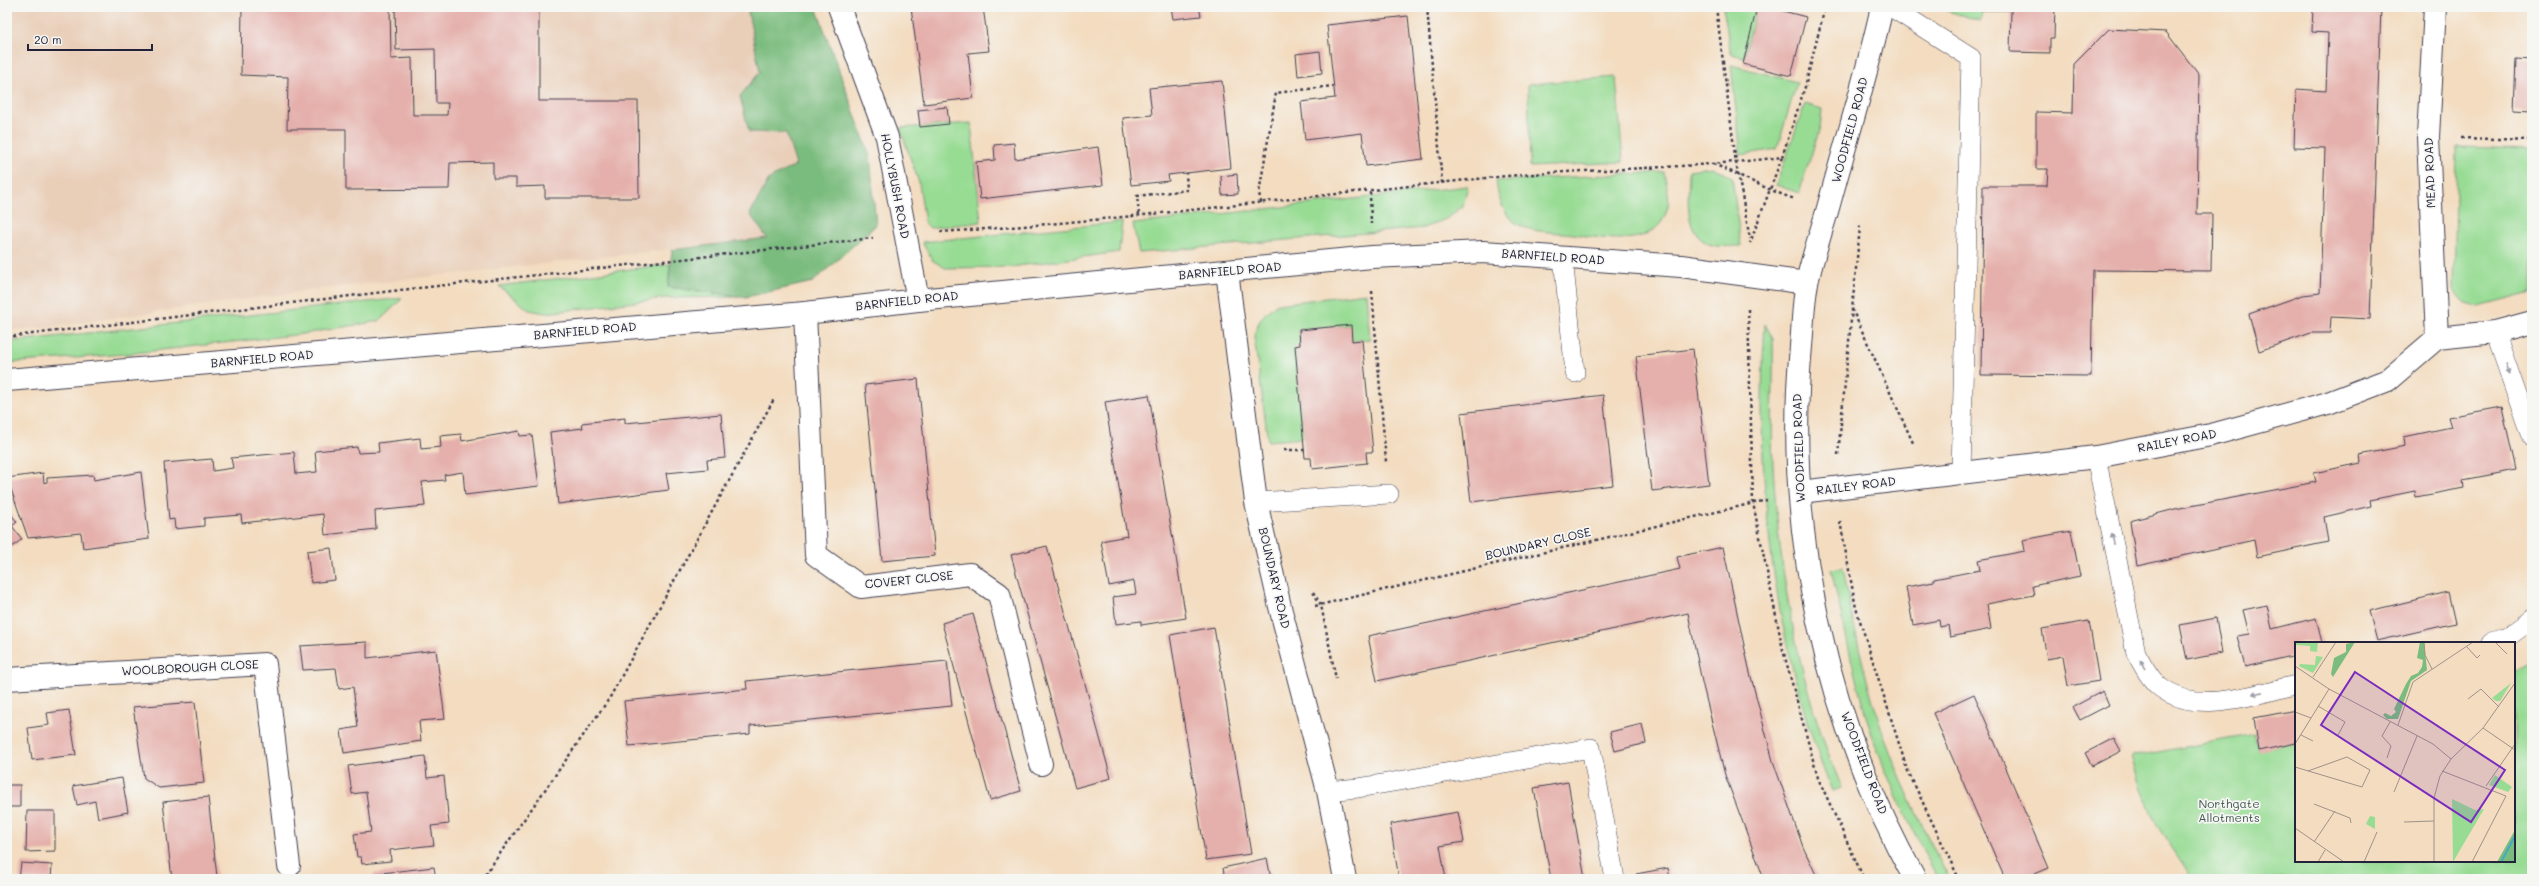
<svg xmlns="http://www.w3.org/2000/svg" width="2539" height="886" font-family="Mali,sans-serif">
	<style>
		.built { fill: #e9ceb8 }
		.green { fill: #98dc94; stroke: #5d7f68 }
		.forest { fill: #7abc7e; stroke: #4e6f5c }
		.building { fill: #e5b0ac }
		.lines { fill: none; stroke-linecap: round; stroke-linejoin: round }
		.lane-casing { stroke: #413e4f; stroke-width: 20 }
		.street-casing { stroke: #413e4f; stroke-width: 24 }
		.path { stroke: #413e4f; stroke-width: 2.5; stroke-dasharray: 3 3; stroke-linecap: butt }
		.lane { stroke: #fff; stroke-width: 19 }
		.street { stroke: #fff; stroke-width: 22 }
		.oneway { fill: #9c9ca7 }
		.labels { text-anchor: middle; stroke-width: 3.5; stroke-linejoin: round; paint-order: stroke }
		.street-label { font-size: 12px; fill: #22223b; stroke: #f6f6f2 }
		.park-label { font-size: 12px; fill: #455a56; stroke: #f6f6f2 }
		.inset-river { fill: none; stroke: #45a9c4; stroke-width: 2 }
		.inset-road { fill: none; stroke: #9f928a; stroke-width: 1 }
		.view { fill: #7b2cbf; fill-opacity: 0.15; stroke: #7b2cbf; stroke-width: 2 }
		.inset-edge { fill: none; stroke: #22223b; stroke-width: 2 }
	</style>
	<rect width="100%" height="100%" fill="#f6f6f2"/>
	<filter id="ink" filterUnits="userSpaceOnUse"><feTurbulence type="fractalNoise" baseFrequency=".025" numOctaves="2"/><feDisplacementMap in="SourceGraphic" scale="8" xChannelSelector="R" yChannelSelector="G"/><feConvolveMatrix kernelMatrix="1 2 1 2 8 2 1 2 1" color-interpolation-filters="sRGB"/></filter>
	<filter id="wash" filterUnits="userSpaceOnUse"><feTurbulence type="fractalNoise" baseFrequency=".012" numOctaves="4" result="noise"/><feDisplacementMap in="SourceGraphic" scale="16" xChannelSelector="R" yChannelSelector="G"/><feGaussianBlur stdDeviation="0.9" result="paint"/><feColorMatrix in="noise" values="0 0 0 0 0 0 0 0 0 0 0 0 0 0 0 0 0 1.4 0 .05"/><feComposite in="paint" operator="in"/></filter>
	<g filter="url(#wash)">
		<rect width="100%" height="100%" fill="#f3dcbf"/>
		<polygon class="built" points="7,7 784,7 850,200 768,238 313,290 42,328 7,330"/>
		<g class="green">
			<polygon points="1723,7 1757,7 1744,57 1731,54"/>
			<polygon points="1934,7 1976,7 1976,10 1982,10 1981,21"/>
			<polygon points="1731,65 1797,82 1777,149 1741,155"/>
			<polygon points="1616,77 1623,162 1530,167 1528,84"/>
			<polygon points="1805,104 1822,109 1820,128 1799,193 1776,185"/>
			<polygon points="971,123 981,222 930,228 925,223 919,183 900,128"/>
			<polygon points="2457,147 2532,149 2532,293 2479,307 2465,304 2454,290"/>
			<path d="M1712,167l20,10 9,69c-10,0 -22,2 -32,-2 -27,-11 -20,-51 -20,-74z"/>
			<path d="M1664,172c2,10 6,24 4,34 -9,44 -62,33 -94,28 -17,-2 -42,-1 -57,-10 -14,-9 -19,-27 -21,-43z"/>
			<polygon points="1468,186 1463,206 1446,219 1423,228 1139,253 1133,224"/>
			<polygon points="1122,222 1119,252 1011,267 945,268 932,260 922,242"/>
			<polygon points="670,264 668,287 746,297 667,298 545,313 529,310 499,286"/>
			<path d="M1366,293l4,46 -18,2 -2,-16 -51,5 1,15 -5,2 9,91 -36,3 -14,-105c4,-16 10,-24 24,-32z"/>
			<polygon points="403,298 379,321 303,334 126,354 7,363 7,342"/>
			<path d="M1765,324l8,15c1,42 -2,85 0,127 6,109 26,222 69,322l-10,3c-59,-146 -78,-311 -67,-467z"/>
			<path d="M1843,567c9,52 20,104 36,154 18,55 44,107 70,158h-11c-26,-50 -53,-102 -70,-156 -15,-50 -25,-102 -37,-154z"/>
			<polygon points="2532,664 2532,879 2193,879 2158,827 2142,792 2131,757 2255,734 2259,750 2296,743 2296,861 2514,861 2514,672"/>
		</g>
		<polygon class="forest" points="747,7 816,7 870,156 876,225 813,282 746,297 668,287 672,250 767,238 750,214 769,179 796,165 786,133 749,132 740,96 760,72"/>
		<g id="blocks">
			<g class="building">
				<polygon points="242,7 390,7 391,59 412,58 413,115 447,115 448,103 436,103 435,49 396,50 395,7 539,7 539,101 638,101 639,198 545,198 545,186 516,187 516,178 493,178 493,162 450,163 449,189 346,190 346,129 287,129 288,77 241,75"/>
				<polygon points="911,7 983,7 989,51 968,53 973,98 924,104"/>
				<polygon points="1171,7 1199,7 1201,16 1173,19"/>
				<polygon points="1757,7 1768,7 1806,17 1791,76 1743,64"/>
				<polygon points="1976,7 2055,7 2054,38 2050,38 2050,53 2010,52 2011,10 1976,10"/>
				<polygon points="2313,7 2381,7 2370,319 2331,317 2330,333 2311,333 2259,351 2249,314 2303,295 2320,293 2325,148 2294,147 2296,89 2326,91 2328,33 2312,32"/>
				<polygon points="1408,16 1423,159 1366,166 1362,133 1305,140 1301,102 1335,98 1327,25"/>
				<polygon points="2109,29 2166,32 2199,75 2197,214 2212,214 2211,271 2093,270 2091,376 1981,375 1983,186 2047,186 2048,169 2036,169 2036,112 2073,113 2074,64"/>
				<polygon points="1320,51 1322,73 1298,76 1296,54"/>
				<polygon points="2516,59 2532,60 2532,111 2514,110"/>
				<polygon points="1222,81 1231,168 1168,175 1169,181 1131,185 1123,118 1152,115 1149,88"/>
				<polygon points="947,107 949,124 920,127 918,110"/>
				<polygon points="1014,143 1015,159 1098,147 1103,185 980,199 976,162 995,160 994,145"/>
				<polygon points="1237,174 1238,194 1222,195 1221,176"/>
				<polygon points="1351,325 1352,341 1362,340 1373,452 1366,452 1367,463 1312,469 1311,458 1305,458 1295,346 1300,345 1299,330"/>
				<polygon points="1693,349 1709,484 1652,491 1636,356"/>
				<polygon points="918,379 935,556 882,561 865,385"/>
				<polygon points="1149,395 1186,618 1141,625 1141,621 1116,624 1113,597 1136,594 1134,581 1109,586 1101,541 1127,536 1105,402"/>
				<polygon points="1603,395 1613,485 1471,502 1461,413"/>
				<polygon points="2502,407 2516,470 2463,480 2464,488 2416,497 2415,491 2370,500 2371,506 2324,517 2328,542 2257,557 2254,540 2137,566 2130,521 2175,509 2316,482 2314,473 2361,463 2360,455 2405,446 2404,437 2451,427 2448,417"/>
				<polygon points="721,414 725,458 707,460 708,469 666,473 669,490 558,504 550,432 583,428 582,423 625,418 625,423"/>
				<polygon points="519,431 520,436 532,435 539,486 465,495 463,472 444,475 445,480 422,482 425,506 375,511 376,529 325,535 323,514 242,523 241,515 204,518 204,526 175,529 174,519 169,520 164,463 212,459 213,471 233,468 231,458 294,452 296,474 317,472 315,451 357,447 358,453 379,452 378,443 420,438 421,449 441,447 440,436 461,434 462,441"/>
				<polygon points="141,472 149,539 83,548 81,533 28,538 7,478 43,473 44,483 47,482 47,478 93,475 94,480"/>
				<polygon points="7,509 17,522 12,526 22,539 7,551"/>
				<polygon points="2071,531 2080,576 2032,586 2034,595 1987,604 1991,629 1950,637 1948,625 1940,627 1939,620 1913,625 1906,587 1934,582 1934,579 1980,570 1978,560 2025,551 2023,540"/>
				<polygon points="1047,546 1111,778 1075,788 1011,555"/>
				<polygon points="1723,547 1750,673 1773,761 1803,847 1818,879 1764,879 1725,775 1702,682 1688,613 1377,681 1368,636 1680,569 1677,557"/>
				<polygon points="331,548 335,580 311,583 307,551"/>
				<polygon points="2448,592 2455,623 2377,641 2369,611"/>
				<polygon points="2267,605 2272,629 2316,618 2322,643 2296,643 2296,655 2245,667 2237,636 2249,634 2243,610"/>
				<polygon points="973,614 1021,791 990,800 942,623"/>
				<polygon points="2216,618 2222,653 2187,660 2180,625"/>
				<polygon points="2089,621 2099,681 2068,686 2063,656 2047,659 2042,629"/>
				<polygon points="1214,627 1251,854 1206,860 1170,635"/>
				<polygon points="367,642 367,658 436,650 445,719 419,721 421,741 344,753 341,730 358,727 353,687 339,689 336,668 303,670 300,646"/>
				<polygon points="947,661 952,706 750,726 750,734 629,746 624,701 747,689 746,681"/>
				<polygon points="2103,691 2109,705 2080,720 2073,707"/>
				<polygon points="1974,694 2049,868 2023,879 2005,879 1933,713"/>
				<polygon points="195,702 204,783 159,788 144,778 133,707"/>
				<polygon points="69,710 76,755 32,760 28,728 49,725 47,713"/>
				<polygon points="2296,710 2296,743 2259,751 2254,718"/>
				<polygon points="1642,724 1646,743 1615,751 1610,732"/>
				<polygon points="2114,738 2121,751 2092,766 2085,753"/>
				<polygon points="425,756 427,778 444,776 449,824 431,826 434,845 390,850 391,861 362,864 361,857 357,857 354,834 371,832 366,792 352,794 348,766"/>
				<polygon points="122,778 128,812 98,818 95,801 77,805 73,786"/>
				<polygon points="1568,782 1585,879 1551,879 1534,788"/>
				<rect x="7" y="785" width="13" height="22"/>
				<polygon points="208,797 217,877 172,879 163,802"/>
				<polygon points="27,811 55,811 55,851 26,852"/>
				<polygon points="1458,812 1464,842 1440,846 1446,879 1399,879 1390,824"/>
				<polygon points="1267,858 1271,879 1225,879 1223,868"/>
				<polygon points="21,863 52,865 51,879 19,879"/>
				<polygon points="434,867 436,879 374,879 373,874"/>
				<polygon points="1668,868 1670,879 1637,879 1636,874"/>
			</g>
		</g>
	</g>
	<g filter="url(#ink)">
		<use href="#blocks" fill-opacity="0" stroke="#413e4f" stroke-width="1"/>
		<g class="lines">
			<g class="lane-casing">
				<g id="lane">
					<polyline points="1891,7 1971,58 1961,473"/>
					<polyline points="1563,258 1575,373"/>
					<polyline points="2495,332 2532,438"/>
					<path d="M2096,457l40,196c7,12 14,27 25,35 38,28 95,5 135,-3"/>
					<polyline points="1256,502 1389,494"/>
					<polyline points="2491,643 2505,639 2532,619"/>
					<polyline points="1328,791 1358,788 1591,748 1615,879"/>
				</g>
			</g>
			<g class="street-casing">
				<g id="street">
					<polyline points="839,7 887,137 918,300"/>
					<path d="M1882,7c-15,68 -36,134 -54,201 -7,25 -16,50 -21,75 -4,20 -4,42 -6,63 -17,182 24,373 114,533"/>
					<polyline points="2435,7 2428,137 2437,338"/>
					<polyline points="1227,271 1256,502 1281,611 1328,791 1345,879"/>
					<polyline points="805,313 816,555 861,587 970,574 999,594 1041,764"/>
					<polyline points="7,380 805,313 918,300 1372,257 1483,252 1681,266 1807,283"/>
					<polyline points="1800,492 2096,457 2211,435 2328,403 2388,380 2437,338 2495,332 2532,322"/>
					<polyline points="7,679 265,664 289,866"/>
				</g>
			</g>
			<g class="path">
				<polyline points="1427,7 1442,183"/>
				<polyline points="1716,7 1736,163 1750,239"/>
				<polyline points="2461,138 2532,140"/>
				<polyline points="1782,157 1805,87 1825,7"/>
				<path d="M1713,164c28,11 54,26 82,35"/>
				<polyline points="1370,192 1371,224"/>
				<polyline points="1261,203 1259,193 1276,93 1333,86"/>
				<polyline points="1139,214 1137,196 1187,190 1186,173"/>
				<path d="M940,232c179,-11 358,-35 537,-53 101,-11 204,-9 305,-22l-32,86"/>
				<polyline points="1372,291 1386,462"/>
				<polyline points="1748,309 1753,503 1783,650 1818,778 1864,879"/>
				<polyline points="1852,309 1914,445"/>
				<polyline points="7,337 392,291 873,238"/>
				<polyline points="1284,450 1305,450"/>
				<polyline points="1838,455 1860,227 1859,226"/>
				<polyline points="1840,521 1856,608 1907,769 1959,879"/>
				<polyline points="1313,592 1321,605 1336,679"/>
				<polyline points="1315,606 1767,500"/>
				<polyline points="482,879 609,699 774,399"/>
			</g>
			<use href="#lane" class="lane"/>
			<use href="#street" class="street"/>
		</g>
		<defs><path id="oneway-solid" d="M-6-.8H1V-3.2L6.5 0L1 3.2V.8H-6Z"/></defs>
		<g class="oneway">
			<use href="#oneway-solid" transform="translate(2508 369) rotate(70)"/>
			<use href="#oneway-solid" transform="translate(2113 539) rotate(-102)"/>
			<use href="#oneway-solid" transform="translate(2143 664) rotate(-121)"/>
			<use href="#oneway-solid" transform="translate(2258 693) rotate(169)"/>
		</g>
	</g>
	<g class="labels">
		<g class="street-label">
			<text transform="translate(1850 130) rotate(-75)" y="4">WOODFIELD ROAD</text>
			<text transform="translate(2430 173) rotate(-92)" y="4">MEAD ROAD</text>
			<text transform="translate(895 186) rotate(79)" y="4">HOLLYBUSH ROAD</text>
			<text transform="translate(1553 257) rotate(4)" y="4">BARNFIELD ROAD</text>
			<text transform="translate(1230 271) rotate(-5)" y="4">BARNFIELD ROAD</text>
			<text transform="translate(907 301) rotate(-6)" y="4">BARNFIELD ROAD</text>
			<text transform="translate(585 331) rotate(-5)" y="4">BARNFIELD ROAD</text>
			<text transform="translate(262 359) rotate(-5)" y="4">BARNFIELD ROAD</text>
			<text transform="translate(2177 441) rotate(-11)" y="4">RAILEY ROAD</text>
			<text transform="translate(1799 448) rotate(-92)" y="4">WOODFIELD ROAD</text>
			<text transform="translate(1856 486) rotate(-7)" y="4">RAILEY ROAD</text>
			<text transform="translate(1538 544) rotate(-13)" y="4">BOUNDARY CLOSE</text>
			<text transform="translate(1274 578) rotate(77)" y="4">BOUNDARY ROAD</text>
			<text transform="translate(909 580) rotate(-6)" y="4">COVERT CLOSE</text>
			<text transform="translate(190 668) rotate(-3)" y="4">WOOLBOROUGH CLOSE</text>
			<text transform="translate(1864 763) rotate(69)" y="4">WOODFIELD ROAD</text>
		</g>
		<g class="park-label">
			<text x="2229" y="808">Northgate<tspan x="2229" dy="14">Allotments</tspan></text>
		</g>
	</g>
	<g transform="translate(2295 642)">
		<rect width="220" height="220" fill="#f3dcbf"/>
		<path d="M1,0h22l-1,10 -7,-1v-5l-14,-1zM21,14l7,1 -10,16 -14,-7 1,-2 15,1zM216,41l-11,18h-4l-4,-3zM200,133l17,12 -4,5 -19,-7zM157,157l23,11 9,-1 -31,53zM75,174l5,1v12l-9,-5z" fill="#98dc94"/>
		<path d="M60,0l-22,35 -2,-3 3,-16 12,-6v-8zM125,0h4l3,28 -16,11 -13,38h-11l-4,-4 2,-2 6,3 5,-4 -2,-3 12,-25 5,-8 7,-3 4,-6 1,-7 -6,-2zM220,188v32h-18z" fill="#7abc7e"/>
		<path class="inset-river" d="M206,220l14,-26"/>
		<path class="inset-road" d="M129,0l1,13 7,14M200,0l12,12M172,5l10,11 3,-3M0,24l34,23 104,55 18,15M18,35l23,-35M173,57l13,-10 18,18M23,64l27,16 -7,13M0,70l16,6M103,83l15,-43 60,-40M188,86l32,22M6,93l12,6M0,102l34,-55M92,116l4,-12 -9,-10 8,-14M0,125l67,20 8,-17 -23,-13 -39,14M147,129l64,25 -34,66M191,144l29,-42M99,150l23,-56M19,162l36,14 1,5M109,180l30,-1M0,186l49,34M19,200l21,-31M23,220l7,-12M69,220l13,-30M139,220v-64l6,-22 11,-17 32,-31 32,-45"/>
		<path class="view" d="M60,30l150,98 -34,52 -150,-97z"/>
		<rect width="220" height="220" class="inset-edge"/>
	</g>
	<rect width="2539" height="886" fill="none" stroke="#f6f6f2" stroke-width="24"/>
	<path d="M28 44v6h124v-6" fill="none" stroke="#22223b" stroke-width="2"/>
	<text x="34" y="44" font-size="12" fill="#22223b" stroke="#f6f6f2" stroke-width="3" paint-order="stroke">20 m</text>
</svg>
